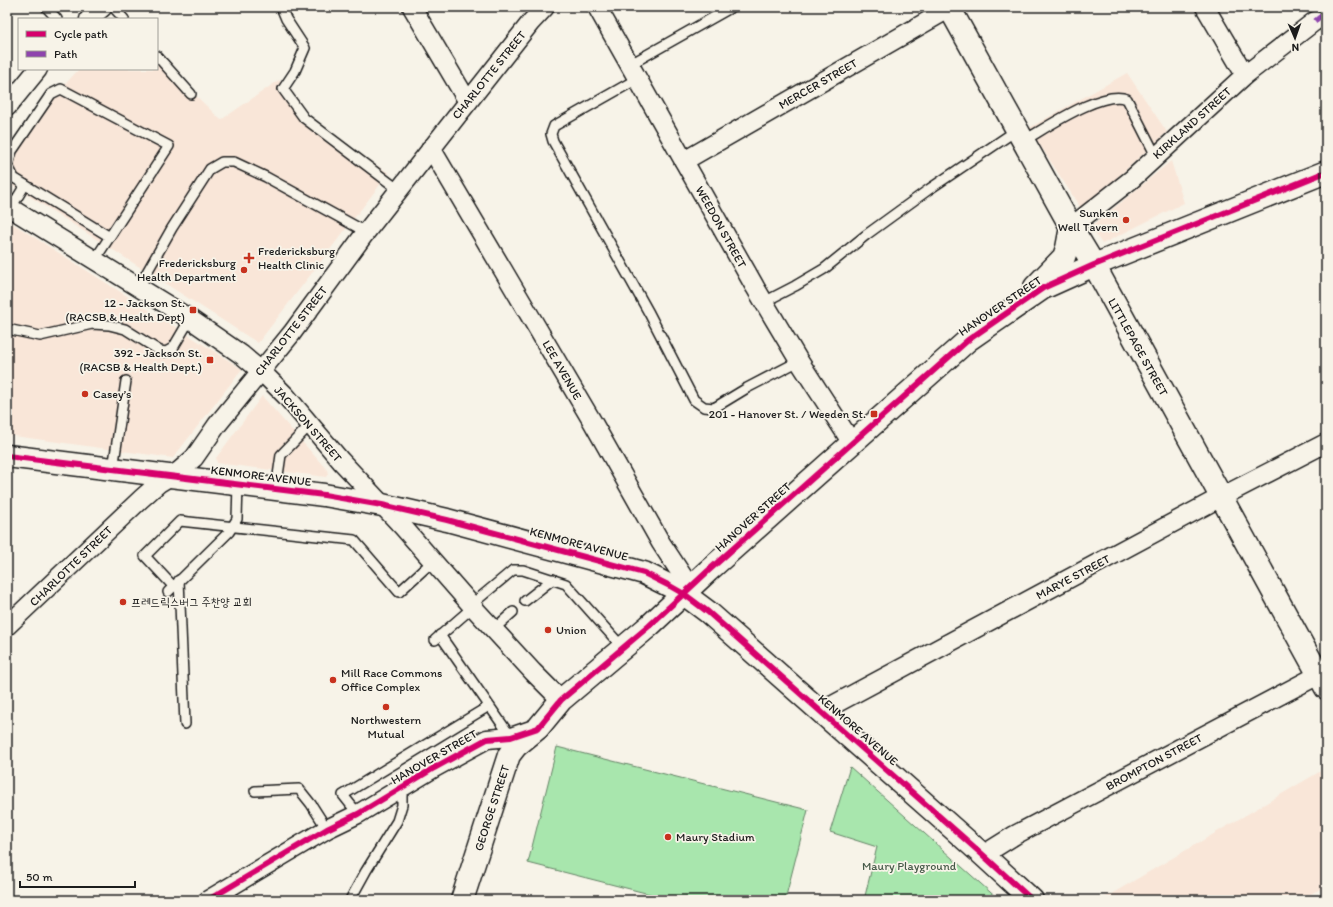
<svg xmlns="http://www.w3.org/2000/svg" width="1333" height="907" font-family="Itim,'Poor Story',sans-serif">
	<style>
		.built { fill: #f9e6d8 }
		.green { fill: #a8e6ad; stroke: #628164 }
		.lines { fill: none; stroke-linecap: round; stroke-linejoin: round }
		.lane-casing { stroke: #1c1c1c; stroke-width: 12 }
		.street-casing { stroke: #1c1c1c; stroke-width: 21 }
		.secondary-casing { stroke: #1c1c1c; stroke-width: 25 }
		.lane { stroke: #f7f3e8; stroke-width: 9 }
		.street { stroke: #f7f3e8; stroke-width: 18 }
		.secondary { stroke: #f7f3e8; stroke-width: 22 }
		.quiet { stroke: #8e44ad; stroke-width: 5; stroke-dasharray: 10 5; stroke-linecap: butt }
		.cycleway-casing { stroke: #f7f3e8; stroke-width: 8 }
		.cycleway { stroke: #d6006c; stroke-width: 6 }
		.poi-dot { fill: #c8321e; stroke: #f7f3e8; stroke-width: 1.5 }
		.labels { text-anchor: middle; stroke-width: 3.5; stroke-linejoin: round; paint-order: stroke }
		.street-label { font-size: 12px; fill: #1c1c1c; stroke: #f7f3e8 }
		.poi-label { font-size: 12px; fill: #1c1c1c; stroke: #f7f3e8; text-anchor: start }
		.park-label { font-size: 12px; fill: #465948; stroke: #f7f3e8 }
	</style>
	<rect width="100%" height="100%" fill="#f7f3e8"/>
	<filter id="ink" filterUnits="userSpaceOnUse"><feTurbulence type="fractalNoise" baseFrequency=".025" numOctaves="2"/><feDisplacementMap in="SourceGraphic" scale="8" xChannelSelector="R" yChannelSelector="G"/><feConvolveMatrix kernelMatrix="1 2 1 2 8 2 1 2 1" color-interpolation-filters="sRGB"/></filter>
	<g filter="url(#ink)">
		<g class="built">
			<polygon points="157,58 221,120 279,80 307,113 325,130 353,152 389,173 258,343 7,182 7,148 79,69 157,69"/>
			<polygon points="1127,73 1167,132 1082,210 1029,128"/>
			<polygon points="1171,161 1184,203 1102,244 1091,227"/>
			<polygon points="7,220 242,369 173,458 7,435"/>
			<polygon points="262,396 327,470 328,474 326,477 217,463 216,458"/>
			<polygon points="1326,768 1326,886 1299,900 1101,900"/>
		</g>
		<g class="green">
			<polygon points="1308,7 1326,7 1326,42"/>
			<polygon points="557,747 808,810 785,900 673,900 528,863"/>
			<polygon points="850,767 999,900 864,900 877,847 830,832"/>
		</g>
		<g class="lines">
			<g class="lane-casing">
				<g id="lane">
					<polyline points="46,7 57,19"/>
					<polyline points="113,7 124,19"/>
					<polyline points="281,7 286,19 305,48 295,71 283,89 304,118 399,190"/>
					<polyline points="157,56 191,94"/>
					<polyline points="629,65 732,7"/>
					<polyline points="637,79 554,126 551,134 553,141 649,313 694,400 704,407 714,408 747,388 799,361"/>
					<path d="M1023,141c23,-13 79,-52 104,-42l29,57"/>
					<polyline points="11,208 25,185"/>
					<polyline points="94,261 169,146 61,89 51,94 12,151 8,166 14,178 110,237"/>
					<polyline points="138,288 172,228 210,169 222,162 234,162 266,177 366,232"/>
					<polyline points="764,302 795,286 824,269 866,235 928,190 1017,130"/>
					<polyline points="7,329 40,336 92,324 109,325 125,329 160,351 166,352 173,348 190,319"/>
					<polyline points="113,469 126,381"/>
					<polyline points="276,489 281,455 310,425"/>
					<polyline points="179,580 185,724"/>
					<polyline points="173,586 145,556 180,521 354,540 399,592 433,561"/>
					<polyline points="168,592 229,532 237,519 238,484"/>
					<polyline points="525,601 553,579"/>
					<polyline points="471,605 513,570 523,570 566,584 623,648"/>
					<polyline points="494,629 513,612"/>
					<polyline points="440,635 511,737"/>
					<polyline points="435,640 473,607"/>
					<polyline points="255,791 299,789 311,804 327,829"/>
					<polyline points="358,814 343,795 489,706"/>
					<polyline points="350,900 366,871 397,821 402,805 402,787"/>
				</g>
			</g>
			<g class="street-casing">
				<g id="street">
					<polyline points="412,7 468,102"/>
					<polyline points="597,7 755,287 799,361 852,443"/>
					<polyline points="1205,7 1245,75"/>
					<polyline points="89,19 103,7"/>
					<polyline points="7,107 38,69"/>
					<polyline points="431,148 592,421 661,543 684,578 684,594"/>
					<polyline points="684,161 952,7"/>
					<polyline points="7,206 190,319 242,355 261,371 286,396 341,461 403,527 473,607 533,672 561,700"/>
					<polyline points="1071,227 1132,179 1245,75 1315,21"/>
					<polyline points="7,626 141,499 159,483 179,471 194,458 217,425 292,333 366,232 468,102 531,22 545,7"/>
					<polyline points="820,712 1221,497 1326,443"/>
					<polyline points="983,855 1015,835 1326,671"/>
					<polyline points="208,900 327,829 358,814 434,768 487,739 511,737 534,729"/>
				</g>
			</g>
			<g class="secondary-casing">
				<g id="secondary">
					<polyline points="949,7 1071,227 1094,265 1326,688"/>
					<polyline points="1035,287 1064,257 1067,248 1071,227"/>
					<polyline points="7,456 324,495 382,505 447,520 644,573 670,586 684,594 708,612 983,855 1032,900"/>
					<polyline points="462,900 509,755 516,746 538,728 561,700 649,626 708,571 968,340 1043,288 1094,265 1326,172"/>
				</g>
			</g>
			<use href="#lane" class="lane"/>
			<use href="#street" class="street"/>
			<use href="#secondary" class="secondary"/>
			<polyline class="quiet" points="1315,21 1326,12"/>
			<g class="cycleway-casing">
				<g id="cycleway">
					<polyline points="7,456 324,495 382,505 447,520 644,573 670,586 684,594 708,612 983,855 1032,900"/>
					<polyline points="208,900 327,829 358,814 434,768 487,739 511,737 538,728 561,700 649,626 708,571 968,340 1043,288 1094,265 1326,172"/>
				</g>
			</g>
			<use href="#cycleway" class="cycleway"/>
		</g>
	</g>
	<g class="poi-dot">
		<circle cx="1126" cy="220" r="4"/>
		<path d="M247 252h4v4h4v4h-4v4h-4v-4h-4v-4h4z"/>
		<circle cx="244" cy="270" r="4"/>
		<rect x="189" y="306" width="8" height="8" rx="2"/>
		<rect x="206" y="356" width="8" height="8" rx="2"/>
		<circle cx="85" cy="394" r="4"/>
		<rect x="870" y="410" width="8" height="8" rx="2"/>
		<circle cx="123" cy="602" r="4"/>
		<circle cx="548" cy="630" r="4"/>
		<circle cx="333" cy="680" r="4"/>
		<circle cx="386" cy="707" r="4"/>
		<circle cx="668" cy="837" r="4"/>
	</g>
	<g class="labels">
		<g class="street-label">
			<text transform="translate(489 75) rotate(-51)" y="4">CHARLOTTE STREET</text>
			<text transform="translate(818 84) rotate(-30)" y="4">MERCER STREET</text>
			<text transform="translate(1192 123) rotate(-42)" y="4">KIRKLAND STREET</text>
			<text transform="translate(721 227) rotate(61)" y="4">WEEDON STREET</text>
			<text transform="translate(1000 306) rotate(-34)" y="4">HANOVER STREET</text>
			<text transform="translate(291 331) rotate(-52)" y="4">CHARLOTTE STREET</text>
			<text transform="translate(1138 347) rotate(61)" y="4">LITTLEPAGE STREET</text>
			<text transform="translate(562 370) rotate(60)" y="4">LEE AVENUE</text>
			<text transform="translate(308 424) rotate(49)" y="4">JACKSON STREET</text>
			<text transform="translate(261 476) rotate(7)" y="4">KENMORE AVENUE</text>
			<text transform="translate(753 517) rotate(-42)" y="4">HANOVER STREET</text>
			<text transform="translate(579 544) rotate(15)" y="4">KENMORE AVENUE</text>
			<text transform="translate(71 566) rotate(-44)" y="4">CHARLOTTE STREET</text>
			<text transform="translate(1073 577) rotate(-28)" y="4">MARYE STREET</text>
			<text transform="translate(858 730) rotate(41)" y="4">KENMORE AVENUE</text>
			<text transform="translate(434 757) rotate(-30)" y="4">HANOVER STREET</text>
			<text transform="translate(1154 762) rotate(-28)" y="4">BROMPTON STREET</text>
			<text transform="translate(492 808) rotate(-72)" y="4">GEORGE STREET</text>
		</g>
		<g class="poi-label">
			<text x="1118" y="217" text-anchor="end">Sunken<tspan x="1118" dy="14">Well Tavern</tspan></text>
			<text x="258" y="255">Fredericksburg<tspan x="258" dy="14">Health Clinic</tspan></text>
			<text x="236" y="267" text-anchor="end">Fredericksburg<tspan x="236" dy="14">Health Department</tspan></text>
			<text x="185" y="307" text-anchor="end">12 - Jackson St.<tspan x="185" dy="14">(RACSB &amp; Health Dept)</tspan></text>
			<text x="202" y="357" text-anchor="end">392 - Jackson St.<tspan x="202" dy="14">(RACSB &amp; Health Dept.)</tspan></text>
			<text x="93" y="398">Casey’s</text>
			<text x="866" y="418" text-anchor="end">201 - Hanover St. / Weeden St.</text>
			<text x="131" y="606">프레드릭스버그 주찬양 교회</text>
			<text x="556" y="634">Union</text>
			<text x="341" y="677">Mill Race Commons<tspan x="341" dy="14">Office Complex</tspan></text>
			<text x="386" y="724" text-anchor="middle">Northwestern<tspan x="386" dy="14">Mutual</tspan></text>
			<text x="676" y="841">Maury Stadium</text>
		</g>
		<g class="park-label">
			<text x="909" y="870">Maury Playground</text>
		</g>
	</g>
	<rect width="1333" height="907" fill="none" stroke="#f7f3e8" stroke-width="24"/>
	<rect x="12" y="12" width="1309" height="883" fill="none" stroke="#1c1c1c" stroke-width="1.5" filter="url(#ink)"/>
	<rect x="18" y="18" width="140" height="52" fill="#f7f3e8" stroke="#9f9d96"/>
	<rect x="26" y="31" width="20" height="6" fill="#d6006c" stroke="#9f9d96"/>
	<text x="54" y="38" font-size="12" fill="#1c1c1c">Cycle path</text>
	<rect x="26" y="51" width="20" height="6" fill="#8e44ad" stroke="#9f9d96"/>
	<text x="54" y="58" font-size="12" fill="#1c1c1c">Path</text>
	<g transform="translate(1295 38) rotate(178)" stroke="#f7f3e8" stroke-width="3" paint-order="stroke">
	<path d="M0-3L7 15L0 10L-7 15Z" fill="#1c1c1c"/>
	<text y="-6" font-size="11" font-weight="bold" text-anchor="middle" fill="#1c1c1c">N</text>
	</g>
	<path d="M20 881v6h115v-6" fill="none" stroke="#1c1c1c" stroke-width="2"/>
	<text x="26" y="881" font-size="12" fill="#1c1c1c" stroke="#f7f3e8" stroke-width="3" paint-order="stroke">50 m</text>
</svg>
